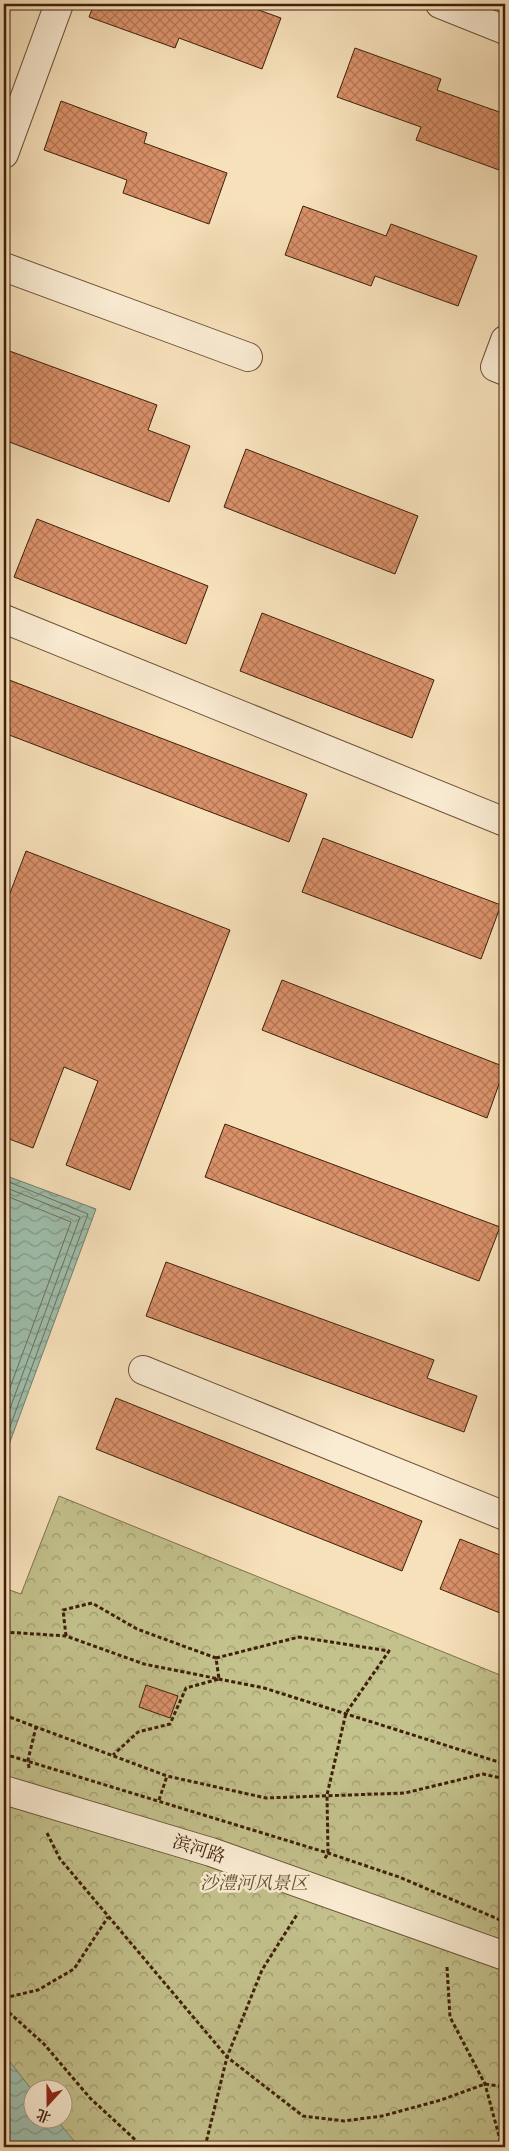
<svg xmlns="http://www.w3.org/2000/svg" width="509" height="2151" font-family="Cardo,'Noto Serif SC',serif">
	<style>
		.forest { fill: url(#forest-crowns); stroke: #82704b; fill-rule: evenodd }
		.water { fill: url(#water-waves); stroke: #787f6b }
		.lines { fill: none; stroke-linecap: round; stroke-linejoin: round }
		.shore { stroke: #6f6f5b; stroke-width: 1 }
		.building { fill: url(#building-cross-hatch); stroke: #40200a }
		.minor-casing { stroke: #6e5036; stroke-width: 30 }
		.path { stroke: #40200a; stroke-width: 3; stroke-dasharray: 4 2.5; stroke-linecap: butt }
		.minor { stroke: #faecd3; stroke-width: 28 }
		.labels { text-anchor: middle; stroke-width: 5; stroke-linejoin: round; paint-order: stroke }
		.street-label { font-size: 18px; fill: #40200a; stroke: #faecd3 }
		.park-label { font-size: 18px; font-style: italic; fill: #675031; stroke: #faecd3 }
	</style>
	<defs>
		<pattern id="forest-crowns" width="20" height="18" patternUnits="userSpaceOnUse" patternTransform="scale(1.25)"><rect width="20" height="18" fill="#c3c18c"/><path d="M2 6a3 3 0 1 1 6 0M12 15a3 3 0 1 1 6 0" fill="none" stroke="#a09c71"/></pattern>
		<pattern id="water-waves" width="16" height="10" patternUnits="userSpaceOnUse" patternTransform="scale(1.25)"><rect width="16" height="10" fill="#9ebeac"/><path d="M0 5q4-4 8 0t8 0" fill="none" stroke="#829a8a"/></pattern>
		<pattern id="building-cross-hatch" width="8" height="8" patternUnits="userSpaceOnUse" patternTransform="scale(1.25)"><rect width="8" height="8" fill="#da916a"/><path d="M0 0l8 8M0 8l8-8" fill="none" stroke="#b27655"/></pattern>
	</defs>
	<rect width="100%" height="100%" fill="#f7e1bb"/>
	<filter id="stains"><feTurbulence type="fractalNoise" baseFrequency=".004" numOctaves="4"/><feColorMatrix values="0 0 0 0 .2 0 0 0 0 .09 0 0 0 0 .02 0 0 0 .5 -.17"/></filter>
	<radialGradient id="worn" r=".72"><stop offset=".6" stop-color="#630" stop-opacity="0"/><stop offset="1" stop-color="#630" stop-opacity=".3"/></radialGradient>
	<path class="forest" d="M59,1496l446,181v470h-501v-559l17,6zM32,2088h30v30h-30z"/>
	<g class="water">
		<polygon points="4,1175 96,1209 4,1458"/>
		<polygon points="4,2054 32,2090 32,2118 56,2119 79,2147 4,2147"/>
	</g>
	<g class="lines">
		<g class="shore">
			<polyline points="4,1180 88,1214 4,1443"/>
			<polyline points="4,1187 80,1217 4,1425"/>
			<polyline points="4,1195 71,1222 4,1404"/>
		</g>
	</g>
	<g class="building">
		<polygon points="94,4 242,4 281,18 262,69 179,38 175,48 89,17"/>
		<polygon points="355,48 441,79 437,90 505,114 505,163 502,171 416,140 421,127 337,97"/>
		<polygon points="61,101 147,133 144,143 227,173 209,224 123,193 127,180 44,150"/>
		<polygon points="303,206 386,236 391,224 477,256 458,306 375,276 371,286 285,255"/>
		<polygon points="4,349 157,405 148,430 190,446 169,502 4,440"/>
		<polygon points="246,449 418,516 395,574 224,507"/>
		<polygon points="37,519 208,586 186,644 14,577"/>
		<polygon points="262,613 434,680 412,738 240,671"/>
		<polygon points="4,678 307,794 289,842 4,733"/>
		<polygon points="323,838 501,905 481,959 302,892"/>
		<polygon points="26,851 230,930 130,1190 66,1165 98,1081 64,1067 33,1148 4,1137 4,909"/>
		<polygon points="282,980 505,1067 487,1118 262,1030"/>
		<polygon points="225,1124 500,1227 479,1281 205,1177"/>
		<polygon points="166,1262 434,1360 427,1378 477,1396 464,1432 146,1316"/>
		<polygon points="116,1398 422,1521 402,1571 96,1449"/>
		<polygon points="460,1539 505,1557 505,1615 440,1589"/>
		<polygon points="146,1685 178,1696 170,1718 139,1707"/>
	</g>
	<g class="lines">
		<g class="minor-casing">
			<g id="minor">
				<polyline points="440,4 505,30"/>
				<polyline points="4,154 59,4"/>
				<polyline points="4,267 248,357"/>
				<polyline points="505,340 495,367 505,371"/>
				<polyline points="4,619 505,822"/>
				<polyline points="143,1370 505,1516"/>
				<polyline points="4,1790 211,1852 505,1956"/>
			</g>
		</g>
		<g class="path">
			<polyline points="4,1632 66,1636 144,1664 264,1688 505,1764"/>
			<polyline points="66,1636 63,1610 92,1603 137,1629 216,1658 219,1679 186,1688 170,1724 138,1732 113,1755"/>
			<polyline points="216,1658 299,1637 389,1651 346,1713 327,1795 328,1853 324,1860"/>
			<polyline points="4,1715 167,1776 266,1798 405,1793 483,1774 505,1779"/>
			<polyline points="4,1754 328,1853 399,1877 505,1922"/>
			<polyline points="29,1768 28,1760 36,1727"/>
			<polyline points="159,1800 167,1776"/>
			<polyline points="47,1833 60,1859 227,2057 303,2116 344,2121 382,2116 441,2100 485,2084 505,2087"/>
			<polyline points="447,1967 450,2017 485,2084 502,2147"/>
			<polyline points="4,1998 38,1990 74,1969 108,1917"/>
			<polyline points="4,2008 44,2044 90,2098 143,2147"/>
			<polyline points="205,2147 227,2057 262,1970 298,1913"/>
		</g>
		<use href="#minor" class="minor"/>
	</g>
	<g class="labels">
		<g class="street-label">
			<text transform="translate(199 1849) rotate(18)" y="6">滨河路</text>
		</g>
		<g class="park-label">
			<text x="254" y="1889">沙澧河风景区</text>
		</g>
	</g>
	<rect width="509" height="2151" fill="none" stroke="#f7e1bb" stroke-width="20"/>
	<rect x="5" y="5" width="499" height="2141" fill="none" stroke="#40200a" stroke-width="2.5"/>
	<rect x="10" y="10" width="489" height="2131" fill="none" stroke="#40200a"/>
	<g transform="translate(48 2104) rotate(201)"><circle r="24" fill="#faecd3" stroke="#b09a83"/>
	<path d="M0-4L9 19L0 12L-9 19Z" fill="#8f2418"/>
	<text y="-8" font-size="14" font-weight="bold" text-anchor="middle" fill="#40200a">北</text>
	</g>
	<rect width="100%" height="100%" filter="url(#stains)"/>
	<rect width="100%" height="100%" fill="url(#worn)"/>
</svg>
